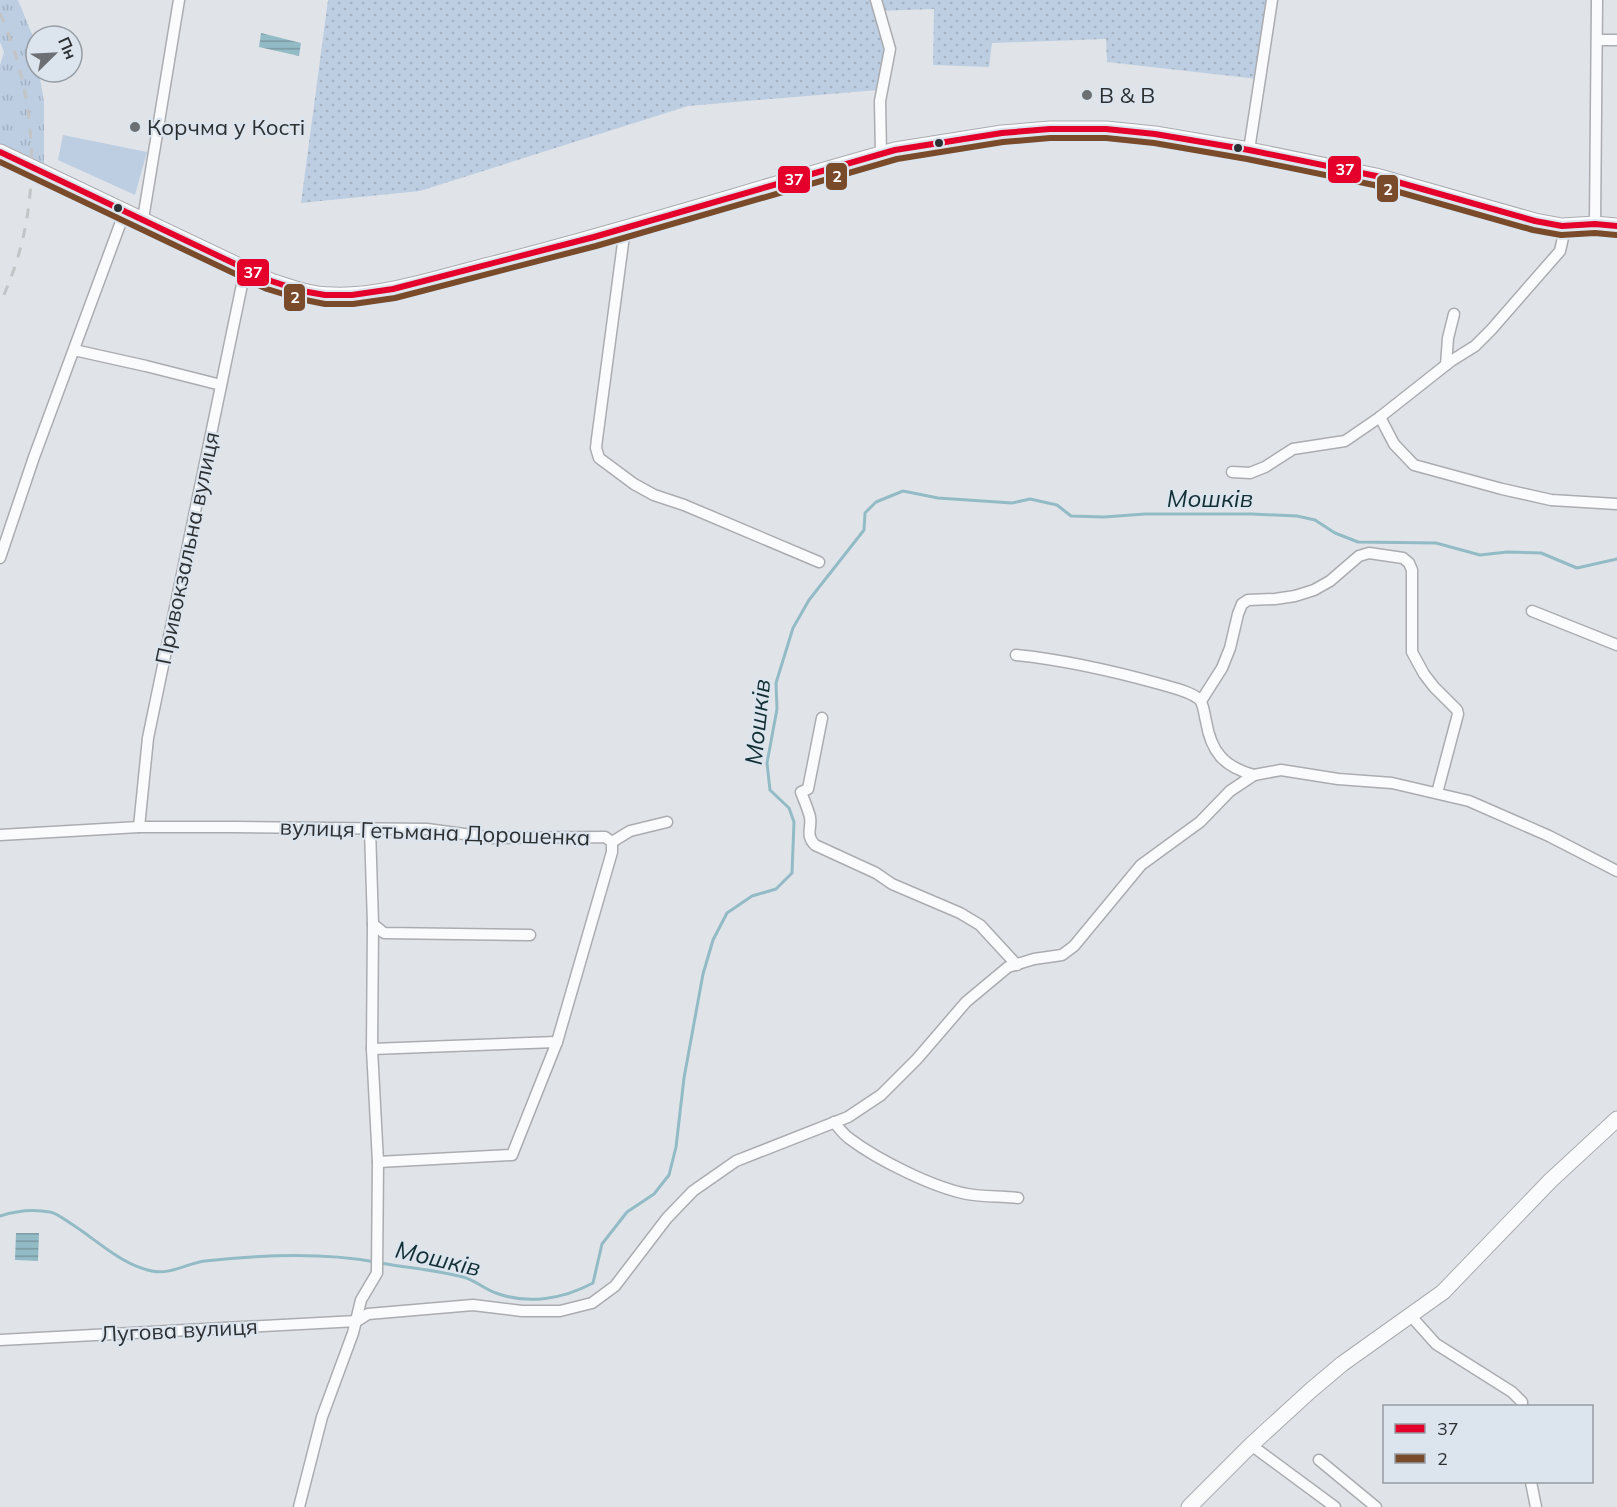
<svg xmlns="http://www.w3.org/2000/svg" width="1617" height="1507" font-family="Mulish,sans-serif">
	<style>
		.grass { fill: url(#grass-tufts) }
		.park { fill: #bdcee2 }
		.garden { fill: url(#garden-dots) }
		.water { fill: url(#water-rules) }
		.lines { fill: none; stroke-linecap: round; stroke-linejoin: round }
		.stream { stroke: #93bbc6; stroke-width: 3 }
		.minor-casing { stroke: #aaacb0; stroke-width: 13 }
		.secondary-casing { stroke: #aaacb0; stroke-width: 17 }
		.minor { stroke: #fafbfc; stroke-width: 10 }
		.secondary { stroke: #fafbfc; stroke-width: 15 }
		.rail { stroke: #c3c4c5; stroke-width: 3; stroke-dasharray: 10 10; stroke-linecap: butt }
		.bus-1-casing { stroke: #dce4ed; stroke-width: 10 }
		.bus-2-casing { stroke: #dce4ed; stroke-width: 10 }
		.bus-1 { stroke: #e4002b; stroke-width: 6 }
		.bus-2 { stroke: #7a4b2a; stroke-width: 6 }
		.poi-dot { fill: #6c6f73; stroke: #dce4ed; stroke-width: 2 }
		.bus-dot { fill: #2d3033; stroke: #dce4ed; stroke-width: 2 }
		.labels { text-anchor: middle; stroke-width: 4.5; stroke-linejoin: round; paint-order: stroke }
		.poi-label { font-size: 22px; fill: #2d3033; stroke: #dce4ed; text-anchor: start }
		.street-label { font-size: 22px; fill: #2d3033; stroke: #dce4ed }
		.water-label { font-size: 24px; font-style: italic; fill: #122f35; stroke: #dce4ed }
		.line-badge { stroke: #dce4ed; stroke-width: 2 }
		.badge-label { font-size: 16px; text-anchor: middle; font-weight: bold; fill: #fff }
	</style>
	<defs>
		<pattern id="grass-tufts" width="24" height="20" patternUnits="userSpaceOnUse" patternTransform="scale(1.5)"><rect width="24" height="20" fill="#bdcee2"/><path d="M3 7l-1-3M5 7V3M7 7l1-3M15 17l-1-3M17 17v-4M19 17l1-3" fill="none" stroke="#a3b1c2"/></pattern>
		<pattern id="garden-dots" width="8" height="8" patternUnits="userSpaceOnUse" patternTransform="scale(1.5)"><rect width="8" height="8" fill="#bdcee2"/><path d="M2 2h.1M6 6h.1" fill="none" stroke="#a3b1c2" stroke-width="1.8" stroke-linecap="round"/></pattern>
		<pattern id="water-rules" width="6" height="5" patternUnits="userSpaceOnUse" patternTransform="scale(1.5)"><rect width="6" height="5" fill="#93bbc6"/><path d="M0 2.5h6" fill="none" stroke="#7898a1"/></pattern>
	</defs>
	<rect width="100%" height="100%" fill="#e0e4e9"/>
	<polygon class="grass" points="0,0 18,0 34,39 36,72 39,72 44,102 44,176 0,155 0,65 4,52 0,42"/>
	<polygon class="park" points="63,135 147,152 135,195 58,160"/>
	<polygon class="garden" points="328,0 1268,0 1258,79 1107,62 1106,39 992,43 989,67 933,65 934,9 877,11 884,54 878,90 688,106 420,191 301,203"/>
	<g class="water">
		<polygon points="261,33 301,43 299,56 259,47"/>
		<polygon points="16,1233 39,1233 38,1261 15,1260"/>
	</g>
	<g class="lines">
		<g class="stream">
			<path d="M0,1216c15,-5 34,-7 50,-4 6,1 14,7 20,11 26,16 51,42 82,48 18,4 36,-8 53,-10 54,-6 117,-9 170,1"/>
			<path d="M381,1263c27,5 55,7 82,14 12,3 21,12 33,16 32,12 67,6 97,-10l9,-39 25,-32 27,-18 15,-19 7,-28 8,-69 19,-104 10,-34 14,-27 25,-17 24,-7 16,-16 2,-51 -5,-14 -19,-18 -3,-27 10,-54 -1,-26 17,-55 16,-28 55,-70 1,-17 11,-11 27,-11 35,7 74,5 18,-4 27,6 14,11 33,1 41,-3h107l45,2 18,4 20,13 23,9 78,1 44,12 27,-3 34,1 36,15 40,-9"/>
		</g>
		<g class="minor-casing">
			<g id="minor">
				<polyline points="876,0 890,49 880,101 881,154"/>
				<polyline points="1598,40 1617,40"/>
				<polyline points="1249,150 1272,0"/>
				<polyline points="143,219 179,0"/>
				<polyline points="1595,224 1597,0"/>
				<polyline points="625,228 597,439 596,448 599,458 634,484 654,495 684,505 819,562"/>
				<polyline points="74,350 146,366 221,385"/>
				<polyline points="1446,365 1448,338 1454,314"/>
				<polyline points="1380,417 1394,444 1414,465 1502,489 1551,500 1617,504"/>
				<polyline points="1232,472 1250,473 1265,467 1293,449 1345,441 1380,417 1451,361 1475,346 1491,330 1560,251 1564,233 1562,226"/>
				<polyline points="0,558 34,457 125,211"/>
				<polyline points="1532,611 1617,645"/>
				<path d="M1016,655c49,5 97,16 144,29 13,4 29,7 39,15 5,5 5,15 7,22 5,31 18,46 48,54"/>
				<polyline points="1201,701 1222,668 1230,648 1238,614 1242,604 1248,600 1275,599 1295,596 1314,590 1330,581 1359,556 1369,553 1403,558 1409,563 1412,570 1412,652 1424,674 1434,687 1457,710 1458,714 1437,793"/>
				<path d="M822,718l-14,71 -7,3c3,8 7,17 9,25 2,11 -5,18 5,28l61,28 16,11 68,29 20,12 37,40"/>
				<polyline points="139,827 148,738 245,270"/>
				<polyline points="0,835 139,827 234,827 427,829 494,838 605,837 612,842 612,852 557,1042 512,1155 378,1162"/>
				<polyline points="612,842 630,831 667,822"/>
				<polyline points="373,924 384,933 530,935"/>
				<polyline points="372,1049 557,1042"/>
				<path d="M834,1122c5,6 10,13 16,17 28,21 82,48 117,55 16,3 34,2 51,4"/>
				<polyline points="1410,1315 1436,1344 1512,1392 1522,1402 1522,1406"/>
				<polyline points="0,1340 357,1321 368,1314 473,1305 522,1311 560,1311 592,1303 615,1286 667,1218 693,1191 736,1161 848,1117 881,1095 917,1059 966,1002 1008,967 1034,959 1062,955 1074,946 1141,865 1200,822 1230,791 1254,775 1281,770 1338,779 1392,783 1469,801 1549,836 1617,871"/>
				<polyline points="1251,1445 1335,1507"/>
				<polyline points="1319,1460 1376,1507"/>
				<polyline points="1531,1482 1536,1507"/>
				<polyline points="299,1507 322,1417 353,1333 361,1300 377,1273 378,1162 372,1049 373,924 370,829"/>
			</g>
		</g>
		<g class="secondary-casing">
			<g id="secondary">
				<path d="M0,152l271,129c21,7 40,14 62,14 50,2 111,-19 160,-31 135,-34 268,-77 402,-114l107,-17 48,-4h56l49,5 94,16 127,26 159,45 27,5 33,-2 22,2"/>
				<polyline points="1189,1507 1251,1445 1310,1391 1342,1364 1443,1292 1550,1181 1617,1119"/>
			</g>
		</g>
		<use href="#minor" class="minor"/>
		<use href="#secondary" class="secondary"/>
		<path class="rail" d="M0,13c40,90 44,200 0,290"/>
		<g class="bus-1-casing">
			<polyline id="bus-1" points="0,152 271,281 302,291 325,295 352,295 393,289 594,237 895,150 1002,133 1050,129 1106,129 1155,134 1249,150 1376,176 1535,221 1562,226 1595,224 1617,226"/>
		</g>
		<g class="bus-2-casing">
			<polyline id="bus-2" points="0,162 267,289 300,299 325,304 353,304 395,298 596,246 897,159 1003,142 1050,138 1106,138 1154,143 1247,159 1374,185 1533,230 1561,235 1595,233 1616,235"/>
		</g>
		<use href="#bus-1" class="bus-1"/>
		<use href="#bus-2" class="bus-2"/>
	</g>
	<g class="poi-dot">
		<circle cx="1087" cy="95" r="6"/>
		<circle cx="135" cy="127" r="6"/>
	</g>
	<g class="bus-dot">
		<circle cx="939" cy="143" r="5"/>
		<circle cx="1238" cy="148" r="5"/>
		<circle cx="118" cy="208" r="5"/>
	</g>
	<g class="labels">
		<g class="poi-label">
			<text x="1099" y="103">B &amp; B</text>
			<text x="147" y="135">Корчма у Кості</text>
		</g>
		<g class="street-label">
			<text transform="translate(187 548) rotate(-78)" y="8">Привокзальна вулиця</text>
			<text transform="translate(435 832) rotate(2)" y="8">вулиця Гетьмана Дорошенка</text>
			<text transform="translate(179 1330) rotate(-3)" y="8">Лугова вулиця</text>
		</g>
		<g class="water-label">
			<text x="1210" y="507">Мошків</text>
			<text transform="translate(758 722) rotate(-84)" y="8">Мошків</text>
			<text transform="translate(438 1259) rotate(13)" y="8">Мошків</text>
		</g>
	</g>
	<g class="line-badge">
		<rect x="1327" y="155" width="35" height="29" rx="6" fill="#e4002b"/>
		<rect x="825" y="162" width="23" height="29" rx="6" fill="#7a4b2a"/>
		<rect x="777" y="165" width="34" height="29" rx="6" fill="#e4002b"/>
		<rect x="1376" y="174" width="23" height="29" rx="6" fill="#7a4b2a"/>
		<rect x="236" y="258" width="34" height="29" rx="6" fill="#e4002b"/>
		<rect x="283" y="283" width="23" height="29" rx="6" fill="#7a4b2a"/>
	</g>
	<g class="badge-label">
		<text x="1345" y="175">37</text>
		<text x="837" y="182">2</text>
		<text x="794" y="185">37</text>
		<text x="1388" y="195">2</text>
		<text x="253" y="278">37</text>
		<text x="295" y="303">2</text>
	</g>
	<rect x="1383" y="1405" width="210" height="78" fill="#dce4ed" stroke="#969ca3" stroke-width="1.5"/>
	<rect x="1395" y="1424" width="30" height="9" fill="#e4002b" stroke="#969ca3" stroke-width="1.5"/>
	<text x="1437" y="1435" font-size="18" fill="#2d3033">37</text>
	<rect x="1395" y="1454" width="30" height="9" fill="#7a4b2a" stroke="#969ca3" stroke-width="1.5"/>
	<text x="1437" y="1465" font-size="18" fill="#2d3033">2</text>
	<g transform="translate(54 54) rotate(66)"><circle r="28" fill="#dce4ed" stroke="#969ca3" stroke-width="1.5"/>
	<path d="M0-4.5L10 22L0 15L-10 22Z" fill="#6c6f73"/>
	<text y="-9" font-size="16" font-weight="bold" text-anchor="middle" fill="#2d3033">Пн</text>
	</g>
</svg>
